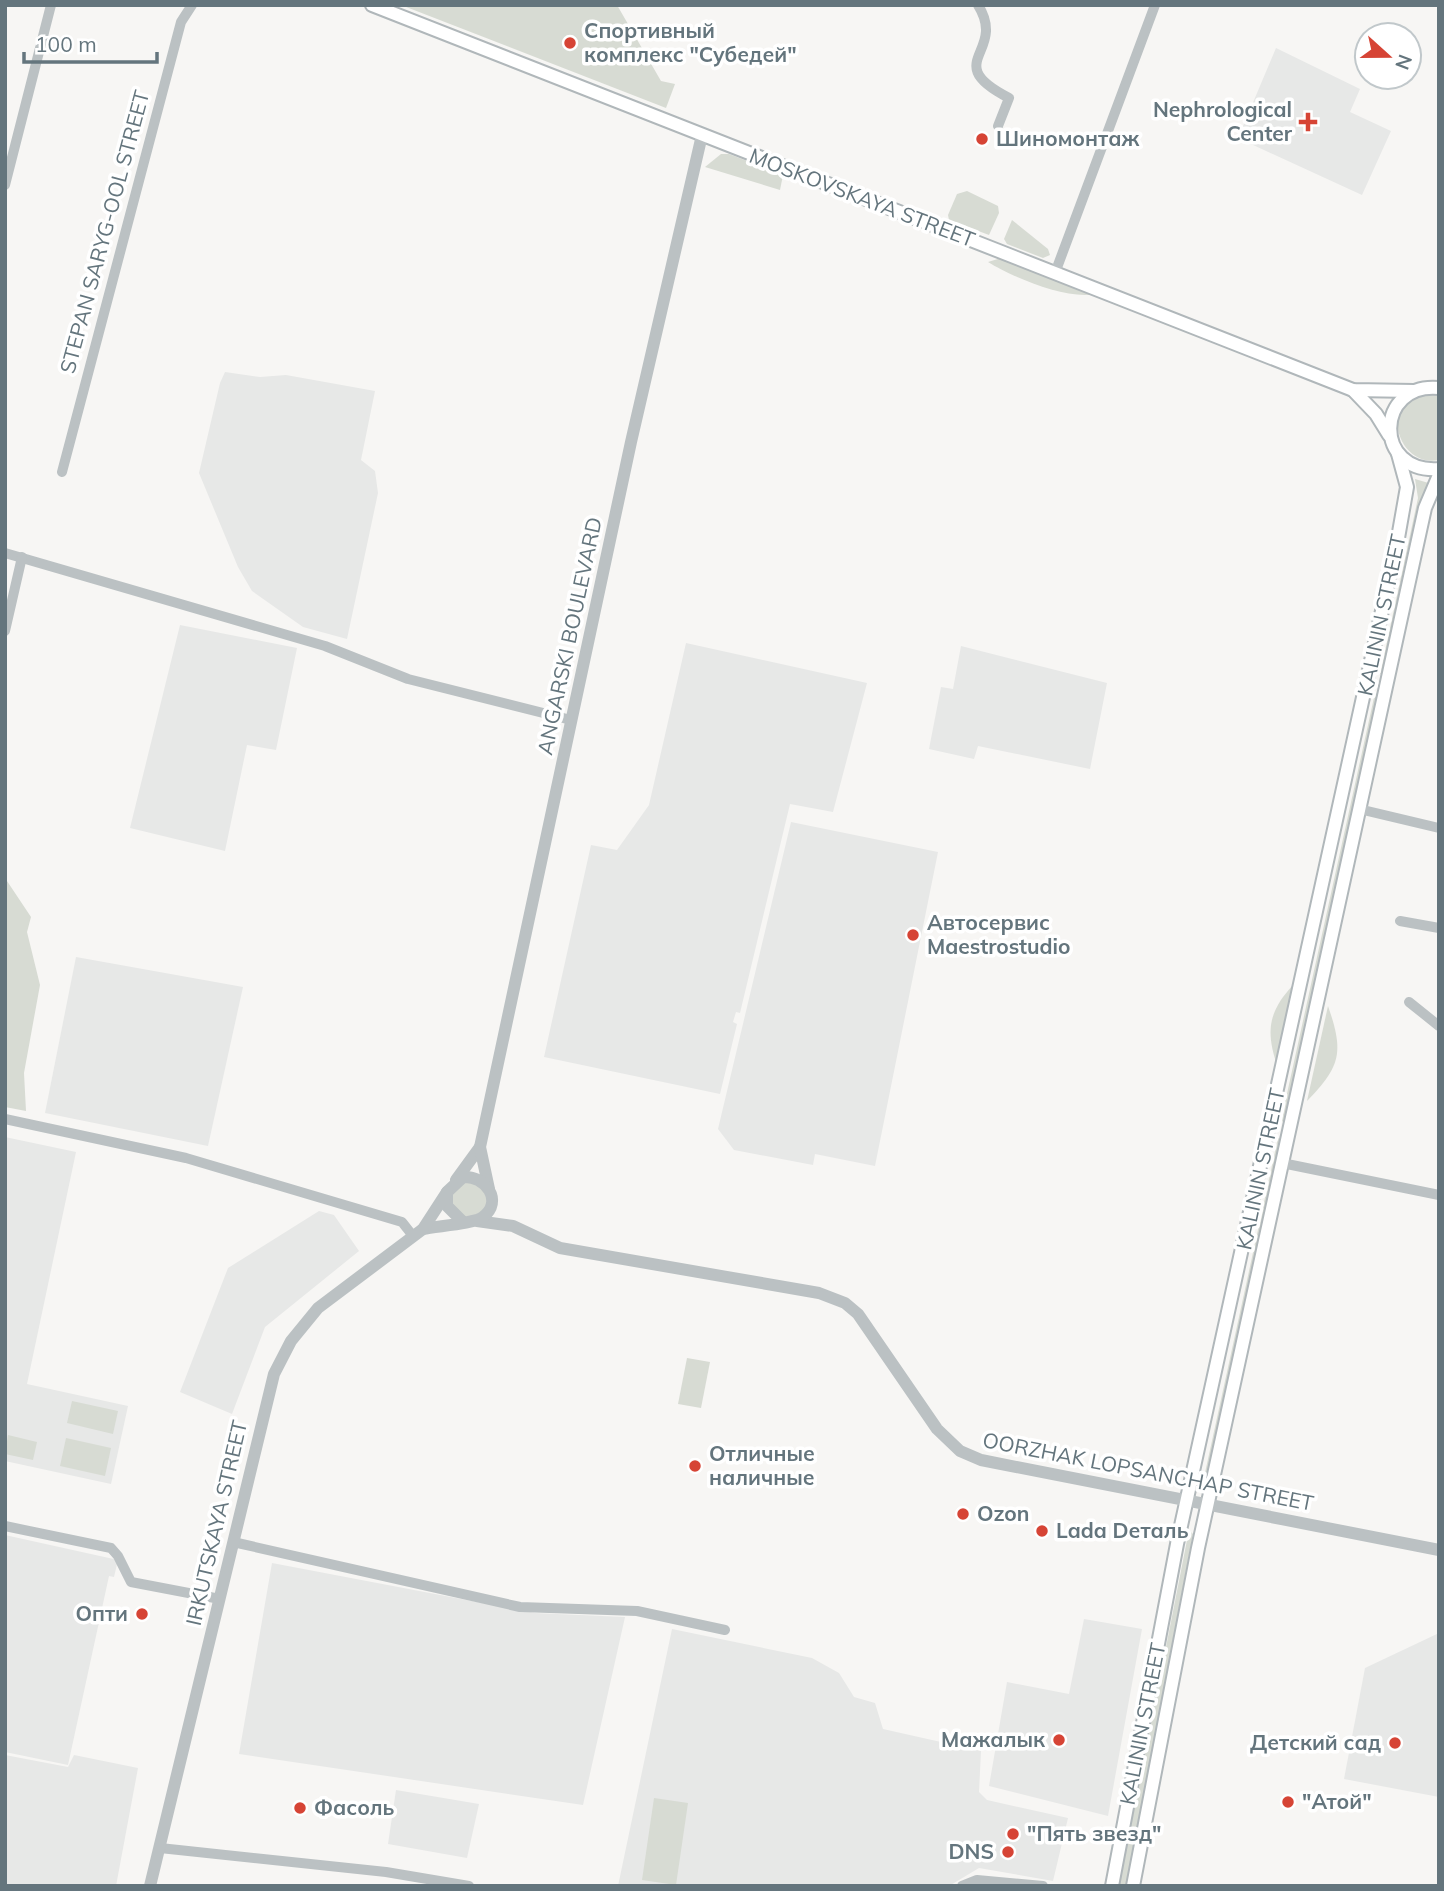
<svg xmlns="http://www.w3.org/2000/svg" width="1444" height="1891" font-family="Mulish,sans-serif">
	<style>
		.built { fill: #e7e8e7 }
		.green { fill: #d7dbd3 }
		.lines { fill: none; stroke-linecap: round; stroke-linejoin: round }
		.secondary-casing { stroke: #b0b7ba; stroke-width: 16 }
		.minor { stroke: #bbc1c3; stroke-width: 10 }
		.tertiary { stroke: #bbc1c3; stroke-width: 12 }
		.secondary { stroke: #fff; stroke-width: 12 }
		.poi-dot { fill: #d64435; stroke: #fff; stroke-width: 2.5 }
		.labels { text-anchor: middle; stroke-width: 7; stroke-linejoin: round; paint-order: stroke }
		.poi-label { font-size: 21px; font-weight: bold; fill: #64757d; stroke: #fff; text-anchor: start }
		.street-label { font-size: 21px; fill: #64757d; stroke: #fff }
	</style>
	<rect width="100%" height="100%" fill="#f7f6f4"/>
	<g class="built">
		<polygon points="1276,48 1360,89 1350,112 1391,131 1362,195 1238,138"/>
		<polygon points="225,372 260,377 286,375 375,391 361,460 375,471 378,493 347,639 303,627 252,591 238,567 199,473 220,383"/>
		<polygon points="180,625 297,648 276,750 247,745 225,851 130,828"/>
		<polygon points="686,643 867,683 833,812 790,804 740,1013 736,1012 733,1022 737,1024 720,1094 544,1057 591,845 617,850 649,805"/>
		<polygon points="961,646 1107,683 1090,769 978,746 974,759 929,749 941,687 953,689"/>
		<polygon points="791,822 938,852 875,1166 815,1154 813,1165 734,1150 718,1129"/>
		<polygon points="76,957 243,987 208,1146 45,1113"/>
		<polygon points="5,1137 76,1152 27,1384 128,1406 111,1484 5,1461"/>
		<polygon points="319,1211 334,1215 359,1251 265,1327 232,1414 180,1392 228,1268"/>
		<polygon points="5,1535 118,1560 114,1577 109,1576 68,1765 5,1752"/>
		<polygon points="272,1563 535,1613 625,1617 583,1805 239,1754"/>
		<polygon points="1084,1619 1142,1629 1108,1816 989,1786 1007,1682 1069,1694"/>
		<polygon points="672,1629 812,1658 839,1673 854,1697 875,1703 883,1729 981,1751 979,1792 987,1800 1068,1818 1053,1881 979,1868 949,1886 618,1886"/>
		<polygon points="1439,1633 1439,1797 1344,1779 1365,1668"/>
		<polygon points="5,1755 68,1767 74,1755 138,1768 116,1886 5,1886"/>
		<polygon points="396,1790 479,1804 467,1858 388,1844"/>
	</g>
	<g class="green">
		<polygon points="401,5 617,5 661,81 675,84 666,108"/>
		<polygon points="721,154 729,154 783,175 780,190 705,167"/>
		<polygon points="967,191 998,206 999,213 989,235 949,220 948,215 957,194"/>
		<polygon points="1012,220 1048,249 1050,255 1043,258 1007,244 1004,239"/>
		<path d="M1001,258l94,36c-28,6 -83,-17 -107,-32z"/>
		<path d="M1439,393v67c-38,8 -59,-51 -22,-64 6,-2 15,-2 22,-3z"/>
		<polygon points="1415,479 1432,484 1385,675 1380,674 1418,498"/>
		<polygon points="1375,693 1381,695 1288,1123 1281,1121"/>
		<polygon points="5,878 31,917 27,932 40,985 24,1073 26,1111 5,1107"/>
		<path d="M1295,983l-17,85c-13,-37 -10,-57 17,-85z"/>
		<path d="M1328,1006c16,46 13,60 -21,95z"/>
		<polygon points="1278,1138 1283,1140 1209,1484 1203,1482"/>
		<polygon points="461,1182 479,1183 488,1200 483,1212 467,1218 452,1208 452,1190"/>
		<polygon points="687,1358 710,1362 701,1408 678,1404"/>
		<polygon points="72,1401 118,1411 113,1434 67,1423"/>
		<polygon points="8,1435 37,1442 33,1460 5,1454"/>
		<polygon points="66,1438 111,1448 105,1476 60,1466"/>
		<polygon points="1189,1530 1193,1534 1126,1886 1119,1886"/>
		<polygon points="654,1798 688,1803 676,1885 642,1880"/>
	</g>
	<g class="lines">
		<g class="secondary-casing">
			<g id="secondary">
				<polyline points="372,5 1353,390 1414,391"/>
				<path d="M1439,388c-64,-6 -66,86 0,81"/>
				<polyline points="1353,390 1376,414 1389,435"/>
				<polyline points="1112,1886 1177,1544 1398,538 1407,487 1398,454"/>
				<polyline points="1133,1886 1198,1548 1425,508 1439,475"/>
			</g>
		</g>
		<g class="minor">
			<path d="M978,5c30,48 -39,57 31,93l-11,28"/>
			<polyline points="5,185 51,5"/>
			<polyline points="1055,273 1155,5"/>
			<polyline points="62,472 181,22 192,5"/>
			<polyline points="5,553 325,646 408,679 571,720"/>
			<polyline points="5,631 22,557"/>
			<polyline points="1359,809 1439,828"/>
			<polyline points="1400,921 1439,928"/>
			<polyline points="1409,1002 1439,1026"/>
			<polyline points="5,1119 186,1158 402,1222 413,1236"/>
			<polyline points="1282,1163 1439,1195"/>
			<polyline points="5,1526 111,1548 118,1556 131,1582 220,1599"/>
			<polyline points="233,1542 520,1607 637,1611 725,1630"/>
			<polyline points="160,1848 386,1872 469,1886"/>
			<polyline points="962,1886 977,1880 1043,1886"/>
		</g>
		<g class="tertiary">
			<polyline points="456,1180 480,1147"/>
			<polyline points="489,1189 480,1147 631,442 702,135"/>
			<polyline points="477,1221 513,1226 560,1248 819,1293 845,1303 858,1314 937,1429 960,1451 981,1460 1439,1550"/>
			<path d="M423,1229c13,-3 51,-5 60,-12 21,-16 2,-42 -20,-40l-16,15v14l15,15"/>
			<polyline points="150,1886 274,1374 291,1341 318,1308 423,1229 447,1192"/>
		</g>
		<use href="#secondary" class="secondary"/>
	</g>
	<g class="poi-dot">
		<circle cx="570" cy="43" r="7"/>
		<path d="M1304.5 111.5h7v7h7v7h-7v7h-7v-7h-7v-7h7z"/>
		<circle cx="982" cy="139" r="7"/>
		<circle cx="913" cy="935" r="7"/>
		<circle cx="695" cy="1466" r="7"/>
		<circle cx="963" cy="1514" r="7"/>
		<circle cx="1042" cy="1531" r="7"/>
		<circle cx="142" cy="1614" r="7"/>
		<circle cx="1059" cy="1740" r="7"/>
		<circle cx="1395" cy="1743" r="7"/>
		<circle cx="1288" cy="1802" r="7"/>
		<circle cx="300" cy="1808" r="7"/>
		<circle cx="1013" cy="1834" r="7"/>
		<circle cx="1008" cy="1852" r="7"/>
	</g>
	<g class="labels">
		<g class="poi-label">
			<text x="584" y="38">Спортивный<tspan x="584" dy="24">комплекс "Субедей"</tspan></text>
			<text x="1292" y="117" text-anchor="end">Nephrological<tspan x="1292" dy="24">Center</tspan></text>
			<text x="996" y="146">Шиномонтаж</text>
			<text x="927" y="930">Автосервис<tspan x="927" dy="24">Maestrostudio</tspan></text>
			<text x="709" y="1461">Отличные<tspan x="709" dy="24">наличные</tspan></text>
			<text x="977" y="1521">Ozon</text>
			<text x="1056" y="1538">Lada Dеталь</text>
			<text x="128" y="1621" text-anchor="end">Опти</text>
			<text x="1045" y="1747" text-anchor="end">Мажалык</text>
			<text x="1381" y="1750" text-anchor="end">Детский сад</text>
			<text x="1302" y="1809">"Атой"</text>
			<text x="314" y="1815">Фасоль</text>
			<text x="1027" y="1841">"Пять звезд"</text>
			<text x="994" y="1859" text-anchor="end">DNS</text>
		</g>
		<g class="street-label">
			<text transform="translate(862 198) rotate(21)" y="7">MOSKOVSKAYA STREET</text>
			<text transform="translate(105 232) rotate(-75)" y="7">STEPAN SARYG-OOL STREET</text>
			<text transform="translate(1382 615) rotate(-78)" y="7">KALININ STREET</text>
			<text transform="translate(570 636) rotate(-78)" y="7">ANGARSKI BOULEVARD</text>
			<text transform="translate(1261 1169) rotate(-78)" y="7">KALININ STREET</text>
			<text transform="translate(1148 1472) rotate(11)" y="7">OORZHAK LOPSANCHAP STREET</text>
			<text transform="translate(217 1523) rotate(-77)" y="7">IRKUTSKAYA STREET</text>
			<text transform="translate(1143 1724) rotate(-79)" y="7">KALININ STREET</text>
		</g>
	</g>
	<rect width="1444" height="1891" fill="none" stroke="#64757d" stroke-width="14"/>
	<g transform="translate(1388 56) rotate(111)"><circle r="33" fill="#ffffff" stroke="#c1c8cb" stroke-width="2"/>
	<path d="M0-5L12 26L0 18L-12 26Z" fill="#d64435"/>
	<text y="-10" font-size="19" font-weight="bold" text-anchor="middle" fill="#64757d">N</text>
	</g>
	<path d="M24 52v10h133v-10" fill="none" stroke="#64757d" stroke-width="3.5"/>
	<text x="35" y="52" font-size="21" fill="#64757d" stroke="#ffffff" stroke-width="5" paint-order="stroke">100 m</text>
</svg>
